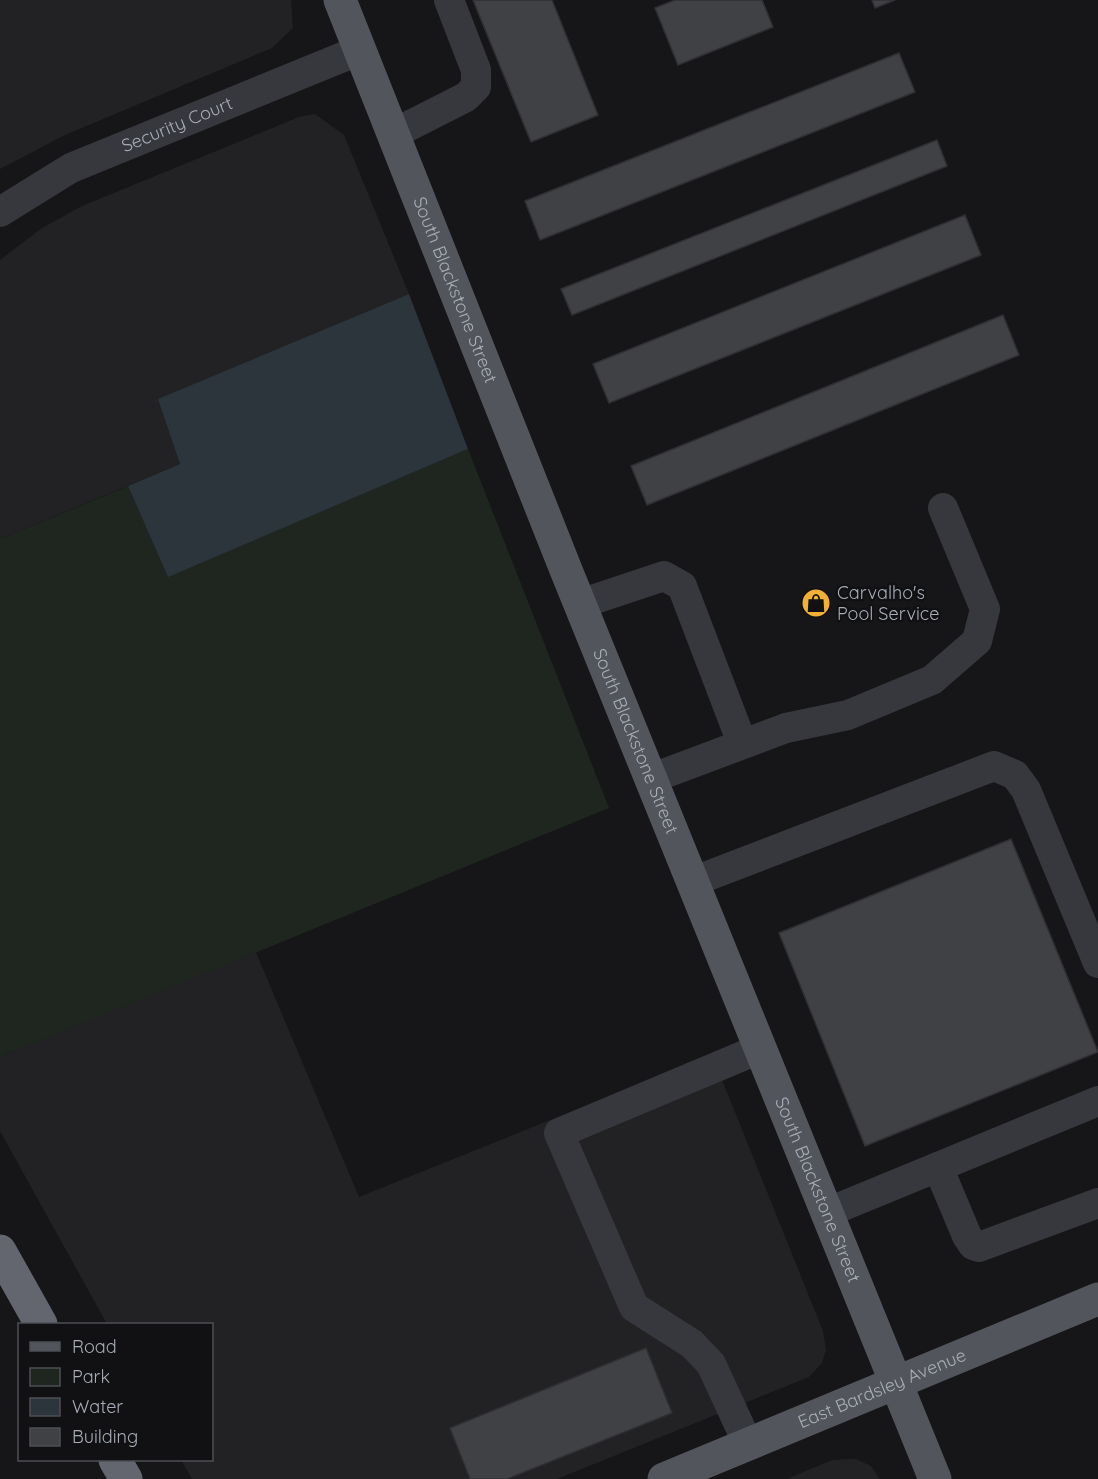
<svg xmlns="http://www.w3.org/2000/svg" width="1098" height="1479" font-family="Quicksand,sans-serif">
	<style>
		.built { fill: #222225 }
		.green { fill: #1e261f }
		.water { fill: #2c353c }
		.building { fill: #404145; stroke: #303034; stroke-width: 1.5 }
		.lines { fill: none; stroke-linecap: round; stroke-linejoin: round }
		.minor { stroke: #37383d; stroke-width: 30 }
		.major { stroke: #53555c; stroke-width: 33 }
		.highway { stroke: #63666e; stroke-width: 33 }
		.labels { text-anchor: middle; stroke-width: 5; stroke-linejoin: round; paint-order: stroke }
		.street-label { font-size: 18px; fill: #a8adb8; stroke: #111113 }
		.poi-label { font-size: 18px; fill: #a8adb8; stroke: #111113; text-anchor: start }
	</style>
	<rect width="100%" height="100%" fill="#161618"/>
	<g class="built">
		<polygon points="0,0 291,0 293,28 272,48 65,135 0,169"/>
		<polygon points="315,114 344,135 409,294 159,399 180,464 0,539 0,260 42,228 82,206 299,117"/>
		<polygon points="255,950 359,1197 712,1055 823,1331 826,1350 822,1363 809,1377 557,1479 192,1479 181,1460 212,1460 212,1324 107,1324 0,1131 0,1057"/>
		<polygon points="856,1459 871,1466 880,1479 787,1479 832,1460"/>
	</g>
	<polygon class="green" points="468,449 609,808 0,1057 0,539 128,486 168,576"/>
	<polygon class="water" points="409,294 468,449 168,577 128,486 180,464 158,399"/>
	<g class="building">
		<polygon points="473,0 552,0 598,115 531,142"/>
		<polygon points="675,0 762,0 773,27 678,65 655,8"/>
		<polygon points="872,0 895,0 875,8"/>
		<polygon points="899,53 915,92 540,240 525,201"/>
		<polygon points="937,140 947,166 572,315 561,289"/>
		<polygon points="965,215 981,255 609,403 593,364"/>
		<polygon points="1003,315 1019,355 647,505 631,466"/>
		<polygon points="1011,839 1098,1052 865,1146 779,933"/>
		<polygon points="646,1348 672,1413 507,1479 470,1479 450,1428"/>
	</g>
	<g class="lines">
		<g class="minor">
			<polyline points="393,134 466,97 476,87 476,70 449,0"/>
			<path id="s1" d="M0,212l71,-44 289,-118"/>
			<polyline points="580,604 664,576 682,586 742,743"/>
			<polyline points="650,779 786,728 848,715 932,680 977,641 985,609 943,508"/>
			<polyline points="692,882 994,766 1015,775 1026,790 1098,963"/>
			<polyline points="938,1167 967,1236 973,1245 979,1247 1098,1203"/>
			<polyline points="826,1213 1098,1101"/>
			<polyline points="748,1444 711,1364 692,1344 634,1307 559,1133 759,1049"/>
		</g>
		<g class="major">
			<path id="s2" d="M340,0l226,570 369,909"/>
			<path id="s3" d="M664,1479l434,-180"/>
		</g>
		<g class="highway">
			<polyline points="0,1251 41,1324"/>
			<polyline points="115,1460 126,1479"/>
		</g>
	</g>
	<defs>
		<g id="shop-disc" transform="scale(1.5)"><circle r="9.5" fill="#f2b134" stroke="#111113"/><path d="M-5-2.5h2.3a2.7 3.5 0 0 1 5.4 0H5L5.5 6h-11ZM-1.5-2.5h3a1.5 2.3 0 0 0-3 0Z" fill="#111"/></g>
	</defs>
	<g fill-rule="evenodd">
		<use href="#shop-disc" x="816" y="603"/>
	</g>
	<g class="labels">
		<g class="street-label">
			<text dy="6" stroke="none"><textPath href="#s1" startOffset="198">Security Court</textPath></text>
			<text dy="6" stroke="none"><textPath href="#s2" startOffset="312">South Blackstone Street</textPath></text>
			<text dy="6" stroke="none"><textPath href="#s2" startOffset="798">South Blackstone Street</textPath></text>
			<text dy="6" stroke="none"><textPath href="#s2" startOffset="1282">South Blackstone Street</textPath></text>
			<text dy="6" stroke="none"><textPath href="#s3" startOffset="236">East Bardsley Avenue</textPath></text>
		</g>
		<g class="poi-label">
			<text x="837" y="599">Carvalho's<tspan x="837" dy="21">Pool Service</tspan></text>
		</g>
	</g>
	<rect x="18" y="1323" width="195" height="138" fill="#111113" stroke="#4d4f55" stroke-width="1.5"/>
	<rect x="30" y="1342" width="30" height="9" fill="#53555c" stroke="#4d4f55" stroke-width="1.5"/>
	<text x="72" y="1353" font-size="18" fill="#a8adb8">Road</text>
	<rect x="30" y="1368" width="30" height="18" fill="#1e261f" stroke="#4d4f55" stroke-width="1.5"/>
	<text x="72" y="1383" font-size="18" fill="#a8adb8">Park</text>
	<rect x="30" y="1398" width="30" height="18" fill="#2c353c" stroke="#4d4f55" stroke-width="1.5"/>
	<text x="72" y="1413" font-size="18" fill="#a8adb8">Water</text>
	<rect x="30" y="1428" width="30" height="18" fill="#404145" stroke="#4d4f55" stroke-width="1.5"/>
	<text x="72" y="1443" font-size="18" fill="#a8adb8">Building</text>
</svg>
